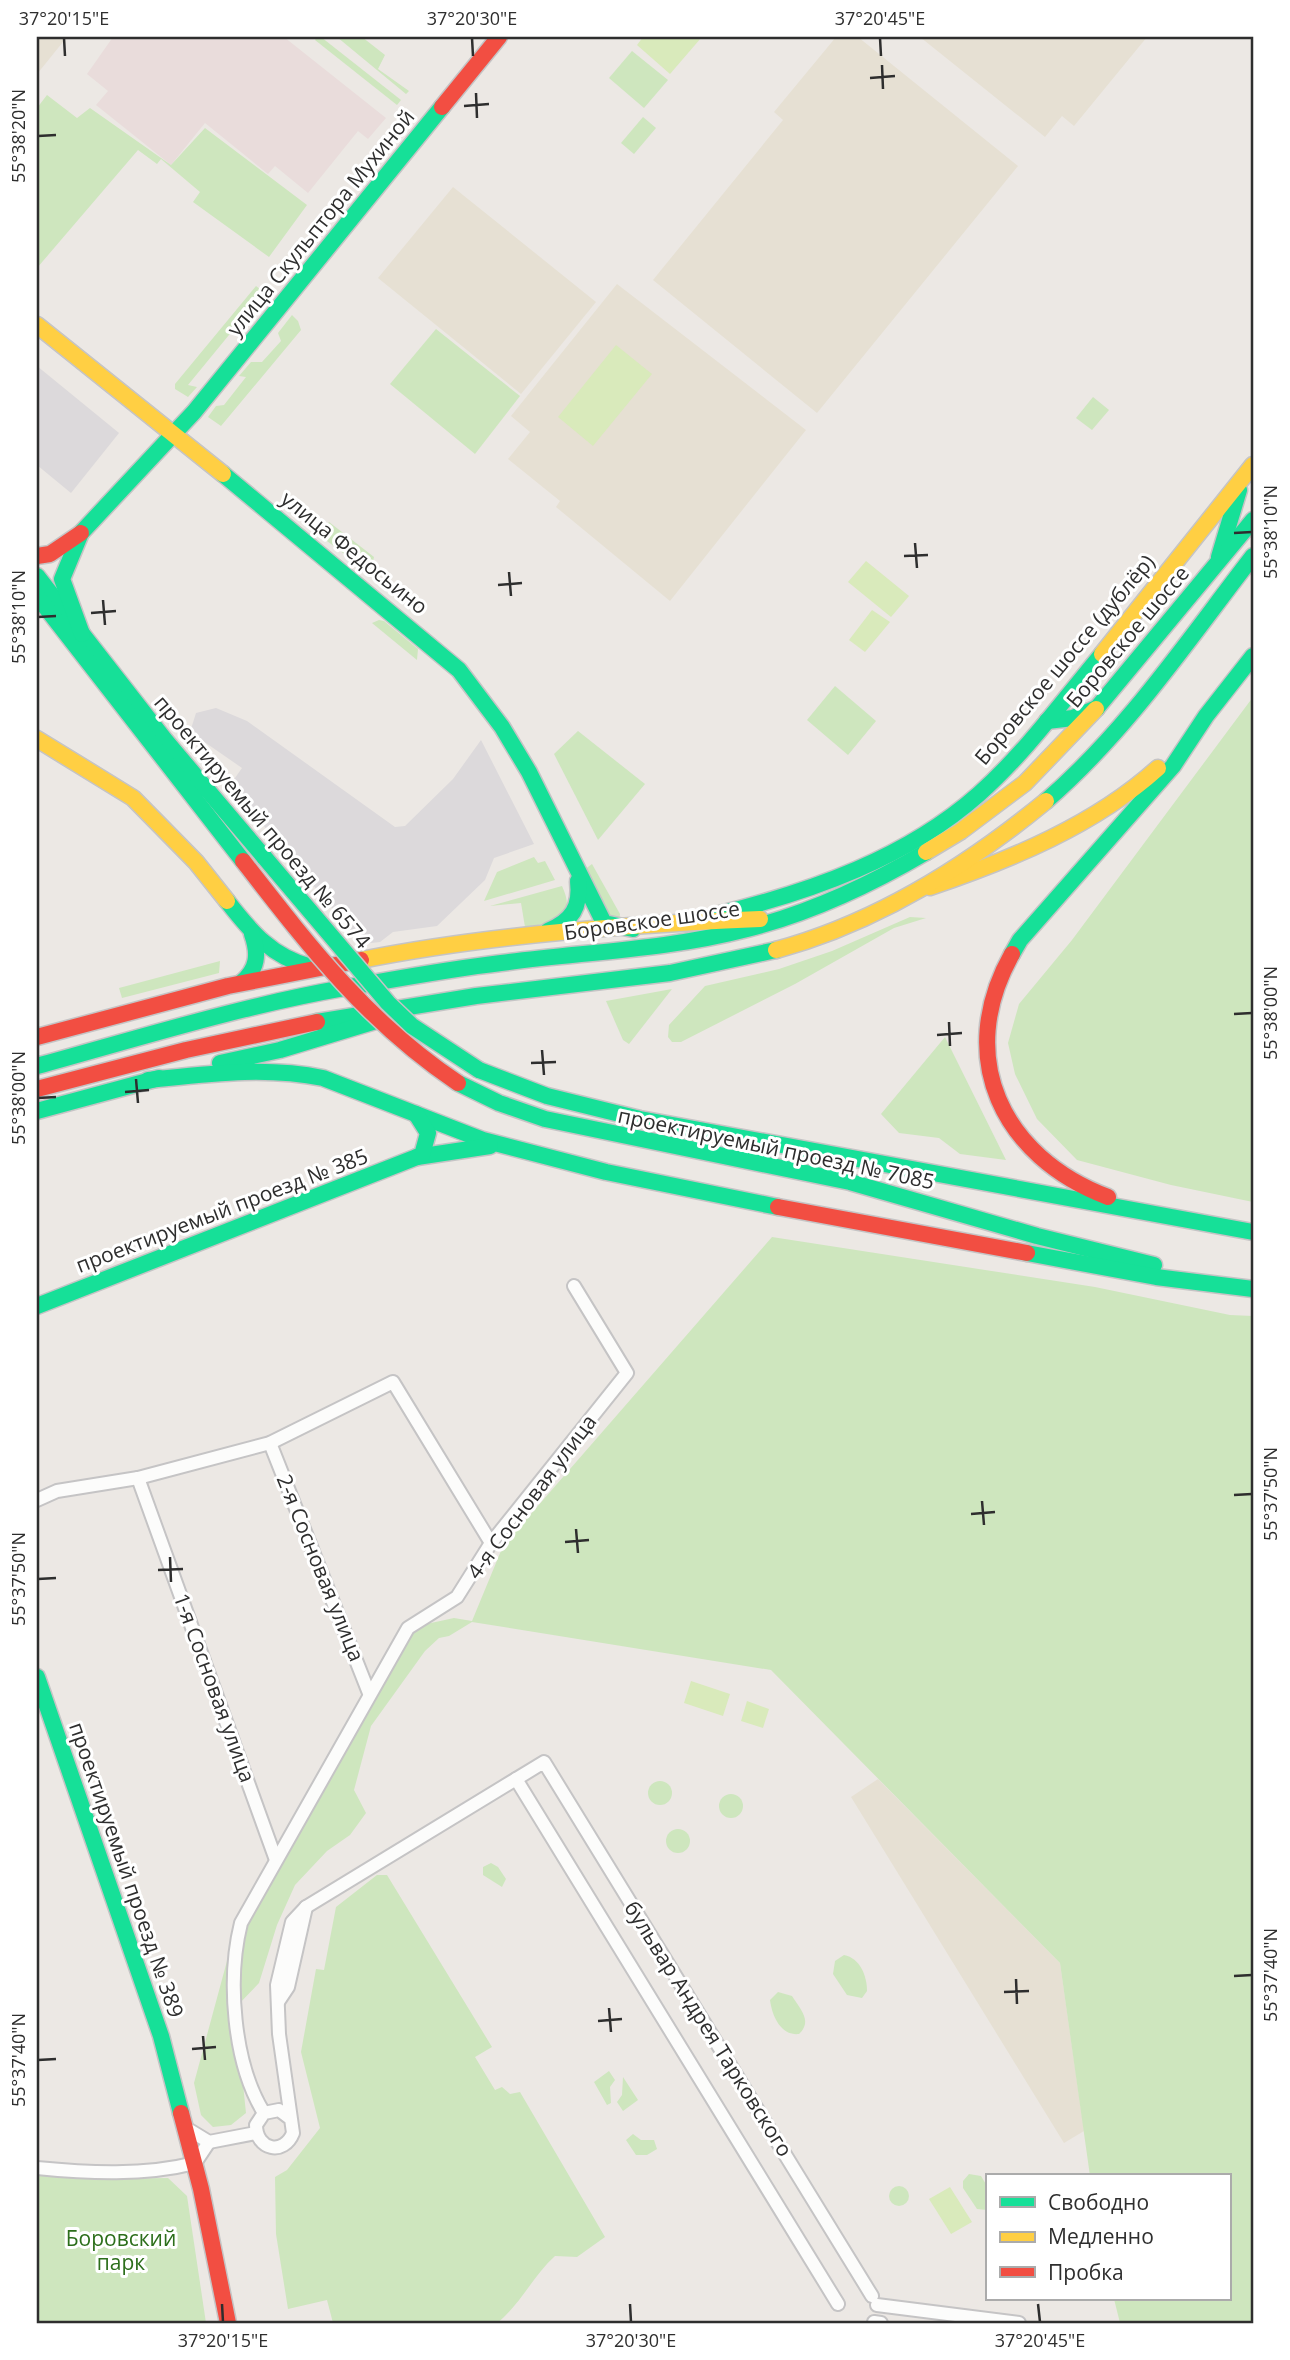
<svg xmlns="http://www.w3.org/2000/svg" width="1290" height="2360" font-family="'Open Sans',sans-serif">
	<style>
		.industrial { fill: #dcd9db }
		.education { fill: #e6e0d3 }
		.medical { fill: #e9dcdb }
		.green { fill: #cee6be }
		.pitch { fill: #d9eabb }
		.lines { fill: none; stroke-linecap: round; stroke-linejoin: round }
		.street-casing { stroke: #c5c4c5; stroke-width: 16 }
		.fast-casing { stroke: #c5c4c5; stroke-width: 19 }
		.slow-casing { stroke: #c5c4c5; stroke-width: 19 }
		.jam-casing { stroke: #c5c4c5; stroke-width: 19 }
		.street { stroke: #fcfcfb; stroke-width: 12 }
		.fast { stroke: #16e098; stroke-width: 16 }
		.slow { stroke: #ffcf43; stroke-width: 16 }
		.jam { stroke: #f24e42; stroke-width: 16 }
		.fast-bridge-casing { stroke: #c5c4c5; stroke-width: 19; stroke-linecap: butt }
		.jam-bridge-casing { stroke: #c5c4c5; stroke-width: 19; stroke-linecap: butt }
		.fast-bridge { stroke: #16e098; stroke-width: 16 }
		.jam-bridge { stroke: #f24e42; stroke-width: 16 }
		.ticks { fill: none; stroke: #2e2e2e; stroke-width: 2.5 }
		.labels { text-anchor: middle; stroke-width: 6; stroke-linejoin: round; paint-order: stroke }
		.street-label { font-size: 21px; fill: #2e2e2e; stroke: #fff }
		.park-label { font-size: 21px; fill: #2c6e1b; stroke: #fff }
		.neatline { fill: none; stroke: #2e2e2e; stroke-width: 2.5 }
		.ticks-label { font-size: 18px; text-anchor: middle; fill: #2e2e2e }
	</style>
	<rect width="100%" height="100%" fill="#ece8e4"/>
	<g class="industrial">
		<polygon points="37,366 119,433 71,493 37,465"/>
		<polygon points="216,708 247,721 395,827 405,826 453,779 481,740 534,844 494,858 485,880 437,926 393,932 380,942 362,944 230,785 242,768 190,732 196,713"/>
	</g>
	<g class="education">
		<polygon points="37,37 67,37 37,74"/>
		<polygon points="836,37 858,37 1018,166 817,413 653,280 783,120 774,112"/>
		<polygon points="920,37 1147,37 1074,126 1062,116 1045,137"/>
		<polygon points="453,187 596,302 521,394 378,278"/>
		<polygon points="617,284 806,430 670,601 556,507 560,501 508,459 530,432 511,416"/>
		<polygon points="878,1779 1060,1963 1084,2131 1064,2143 851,1797"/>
	</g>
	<polygon class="medical" points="113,37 284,37 386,118 368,139 358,131 308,193 275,166 268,174 205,123 171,165 96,105 108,91 87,74"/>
	<g class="green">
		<polygon points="317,37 321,37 401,100 397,105 315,40"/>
		<polygon points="337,37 362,37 385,55 378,69 409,91 406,94"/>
		<polygon points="632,51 668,80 644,108 609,78"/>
		<polygon points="47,95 77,118 90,108 171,165 205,128 307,205 269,257 193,202 200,192 161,159 157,164 138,150 37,268 37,108"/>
		<polygon points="643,117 656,128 634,154 621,143"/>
		<polygon points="256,286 265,293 267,301 264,304 256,302 188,385 197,387 188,397 175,389 175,384"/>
		<polygon points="292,315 298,321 301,330 221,426 208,417 216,406 224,405 246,377 239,376 251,362 262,362 281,341 278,333"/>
		<polygon points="436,329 520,396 475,454 390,384"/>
		<polygon points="1093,397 1109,410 1092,430 1076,418"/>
		<polygon points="329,522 374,557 372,565 363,568 319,535"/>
		<polygon points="379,620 384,621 418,649 417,660 372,623"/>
		<polygon points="835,686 876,721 848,755 807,720"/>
		<polygon points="1253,697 1253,1202 1171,1185 1077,1160 1037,1119 1015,1074 1008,1043 1019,1004 1072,940"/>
		<polygon points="578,731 645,784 598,840 554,754"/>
		<polygon points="534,857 538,863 545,861 555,880 484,901 497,872"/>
		<polygon points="592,864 620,914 619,922 607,917 584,870"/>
		<path d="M562,886c16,34 -10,37 -37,41l-4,-24 -31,3z"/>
		<polygon points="910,917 926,918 894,928 795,984 681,1042 672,1042 668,1037 669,1025 705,986 779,969 832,951"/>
		<polygon points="220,961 219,973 122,998 119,988"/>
		<polygon points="672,989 629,1044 623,1040 606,1001"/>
		<polygon points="945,1037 1006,1160 960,1154 939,1138 899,1133 881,1114"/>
		<polygon points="772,1237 1095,1287 1230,1315 1253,1316 1253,2323 1120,2323 1114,2299 1229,2299 1229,2176 1090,2176 1060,1963 771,1670 472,1622 449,1636 439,1638 425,1651 371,1726 354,1790 366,1813 350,1835 327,1851 295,1885 277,1925 259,1983 235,2008 246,2113 231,2125 213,2127 201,2115 194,2083 227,1961 362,1704 408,1628 454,1618 472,1621 503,1546"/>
		<circle cx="660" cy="1793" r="12"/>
		<circle cx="731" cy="1806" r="12"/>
		<circle cx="678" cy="1841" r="12"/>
		<polygon points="491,1863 498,1867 506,1879 502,1887 483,1875 483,1867"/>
		<path d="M377,1875h10l105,172 -17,10 20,33 7,-3 8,7 10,-2 85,145 -28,20 -22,-1c-22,20 -35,49 -58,67h-164l-6,-23 -39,9 -12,-75 -1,-57 12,-7 33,-42 -19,-76 15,-83 8,1 12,-63z"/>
		<path d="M844,1955c16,3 23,21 23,36l-5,7 -15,-3 -14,-21 2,-13z"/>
		<path d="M778,1992l14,4c8,13 21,25 7,38 -18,2 -27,-18 -29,-34z"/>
		<polygon points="609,2071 615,2080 610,2087 611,2103 607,2105 594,2082"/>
		<polygon points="623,2077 638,2100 623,2111 617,2102 622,2095"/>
		<polygon points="633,2134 641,2140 654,2140 657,2149 647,2155 636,2155 626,2140"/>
		<polygon points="37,2172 93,2179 168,2178 187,2196 206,2323 37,2323"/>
		<polygon points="969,2174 981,2176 987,2186 987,2210 977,2209 963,2188 963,2181"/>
		<circle cx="899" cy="2196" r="10"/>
	</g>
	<g class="pitch">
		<polygon points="643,37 699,37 701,38 670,74 637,45"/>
		<polygon points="616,345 652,374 593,446 558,417"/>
		<polygon points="866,561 909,596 891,617 848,582"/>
		<polygon points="872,610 890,622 865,652 849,640"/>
		<polygon points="691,1681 730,1694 723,1716 684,1703"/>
		<polygon points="747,1701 769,1709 763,1728 741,1721"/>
		<polygon points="950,2187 972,2222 951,2234 929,2199"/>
	</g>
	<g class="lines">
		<g class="street-casing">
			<g id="street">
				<polyline points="270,1443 369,1693"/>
				<polyline points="138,1478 276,1860"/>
				<polyline points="37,1500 57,1491 138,1478 270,1443 393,1382 491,1543"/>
				<polyline points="516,1779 838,2304"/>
				<polyline points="278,2002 288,1987 306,1907"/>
				<path d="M264,2113c-31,-50 -37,-134 -23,-190l167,-295 49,-31 34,-54 136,-170 -53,-87"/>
				<path d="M291,2119l-12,-9 -15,3 -8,12c0,25 28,31 37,8l-14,-99 -2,-49 15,-63 14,-15 238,-145 328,534"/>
				<polyline points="186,2128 209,2142 256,2133"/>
				<path d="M37,2168c51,5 107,8 158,-5l14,-21"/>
				<polyline points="877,2305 1019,2323"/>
				<polyline points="874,2322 881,2323"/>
			</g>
		</g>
		<g class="fast-casing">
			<g id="fast">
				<polyline points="223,474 459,670 502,727 529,772 604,923 633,929"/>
				<polyline points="1219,557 1239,490"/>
				<polyline points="37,576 165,740 265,858"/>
				<polyline points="37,596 243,861"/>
				<polyline points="82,634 62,579 81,533 194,412 442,107"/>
				<polyline points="1096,709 1253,520"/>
				<polyline points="1047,721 1073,718 1097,708"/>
				<path d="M1046,801c81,-70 142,-161 207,-245"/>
				<path d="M227,901c24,31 45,56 84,66"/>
				<path d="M720,914c92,-23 187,-56 259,-120 46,-41 83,-92 123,-140"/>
				<path d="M548,931c24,-10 33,-24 30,-50"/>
				<polyline points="1012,954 1020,940 1173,766 1206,716 1253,656"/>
				<path d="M241,983c17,-14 18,-29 11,-49"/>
				<polyline points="317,1022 476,996 670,973 776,950"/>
				<polyline points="220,1063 280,1050 389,1017"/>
				<path d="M37,1066c102,-28 204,-60 307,-78 52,-9 105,-19 157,-25 81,-11 166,-13 246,-34 63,-16 123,-44 179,-77"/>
				<polyline points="479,1070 547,1096 640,1119 1253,1232"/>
				<path d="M148,1080c59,-6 116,-14 175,-2l160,62 123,32 172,35"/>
				<polyline points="458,1083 499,1103 545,1119 850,1182 1037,1236 1154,1265"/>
				<polyline points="37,1111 159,1078"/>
				<polyline points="417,1157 490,1146"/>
				<polyline points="1027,1253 1156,1277 1253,1289"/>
				<polyline points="37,1306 422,1155 428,1133 416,1114"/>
				<polyline points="37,1677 161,2036 181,2113"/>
			</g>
		</g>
		<g class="slow-casing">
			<g id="slow">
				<polyline points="37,325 223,474"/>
				<polyline points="1102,654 1253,465"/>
				<polyline points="37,739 133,798 196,862 227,901"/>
				<polyline points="926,852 961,831 1025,783 1096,709"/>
				<path d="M930,887c80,-27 165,-62 228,-119"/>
				<path d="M776,950c100,-27 191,-84 270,-149"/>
				<path d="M361,960c126,-25 270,-36 399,-41"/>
			</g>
		</g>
		<g class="jam-casing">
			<g id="jam">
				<polyline points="442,107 499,37"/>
				<polyline points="37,556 50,554 81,533"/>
				<path d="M1012,954c-58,103 -10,203 96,243"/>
				<polyline points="37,1037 228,986 361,960"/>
				<polyline points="37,1089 186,1050 317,1022"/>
				<polyline points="778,1207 1027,1253"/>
				<polyline points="181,2113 201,2189 228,2323"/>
			</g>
		</g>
		<use href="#street" class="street"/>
		<use href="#fast" class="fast"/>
		<use href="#slow" class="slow"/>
		<use href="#jam" class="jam"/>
		<g class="fast-bridge-casing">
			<polyline id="fast-bridge" points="265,858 388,1003 412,1026 479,1070"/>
		</g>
		<g class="jam-bridge-casing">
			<path id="jam-bridge" d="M243,861c66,85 124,161 215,222"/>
		</g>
		<use href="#fast-bridge" class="fast-bridge"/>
		<use href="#jam-bridge" class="jam-bridge"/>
	</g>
	<path class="ticks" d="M64,38l1,18M472,38l1,18M880,38l1,18M882,65l1,24M870,78l25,-2M476,93l1,25M464,106l25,-2M38,136l18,-1M1234,533l18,-1M915,543l2,25M904,556l24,-1M509,572l2,24M498,585l24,-2M103,600l2,25M91,613l25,-2M38,617l18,-1M1234,1014l18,-1M949,1022l1,24M937,1035l25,-2M542,1050l2,25M531,1063l25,-1M136,1079l2,24M125,1092l24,-2M38,1098l18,-1M1234,1495l18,-1M982,1501l2,24M971,1514l24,-2M576,1529l2,24M565,1542l24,-2M170,1557l1,25M158,1570l25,-1M38,1579l18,-1M1234,1976l18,-1M1016,1979l1,25M1004,1992l25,-1M609,2008l2,24M598,2021l24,-2M203,2036l2,24M192,2049l24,-2M38,2060l18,-1M222,2304l1,18M630,2304l1,18M1038,2304l2,18"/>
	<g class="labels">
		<g class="street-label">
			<text transform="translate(321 223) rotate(-51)" y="7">улица Скульптора Мухиной</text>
			<text transform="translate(354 553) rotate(39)" y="7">улица Федосьино</text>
			<text transform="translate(1128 637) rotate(-50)" y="7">Боровское шоссе</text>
			<text transform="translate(1065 660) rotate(-50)" y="7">Боровское шоссе (дублёр)</text>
			<text transform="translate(262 822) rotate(50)" y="7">проектируемый проезд № 6574</text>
			<text transform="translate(652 921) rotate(-8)" y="7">Боровское шоссе</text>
			<text transform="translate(776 1149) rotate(12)" y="7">проектируемый проезд № 7085</text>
			<text transform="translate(222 1211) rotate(-21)" y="7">проектируемый проезд № 385</text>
			<text transform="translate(532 1497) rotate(-53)" y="7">4-я Сосновая улица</text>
			<text transform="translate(320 1568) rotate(68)" y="7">2-я Сосновая улица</text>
			<text transform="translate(214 1688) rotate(70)" y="7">1-я Сосновая улица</text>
			<text transform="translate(126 1870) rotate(71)" y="7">проектируемый проезд № 389</text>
			<text transform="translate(708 2029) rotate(58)" y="7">бульвар Андрея Тарковского</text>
		</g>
		<g class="park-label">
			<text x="121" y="2246">Боровский<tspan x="121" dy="24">парк</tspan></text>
		</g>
	</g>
	<rect width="1290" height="2360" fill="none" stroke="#ffffff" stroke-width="77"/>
	<rect x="986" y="2174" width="245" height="126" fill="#ffffff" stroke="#ababab" stroke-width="2"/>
	<rect x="1000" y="2197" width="35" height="10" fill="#16e098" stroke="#ababab" stroke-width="2"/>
	<text x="1048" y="2210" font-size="21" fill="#2e2e2e">Свободно</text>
	<rect x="1000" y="2232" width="35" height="10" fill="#ffcf43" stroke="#ababab" stroke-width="2"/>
	<text x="1048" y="2244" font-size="21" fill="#2e2e2e">Медленно</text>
	<rect x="1000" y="2267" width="35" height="10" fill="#f24e42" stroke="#ababab" stroke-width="2"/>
	<text x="1048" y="2280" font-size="21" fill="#2e2e2e">Пробка</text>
	<rect x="38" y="38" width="1214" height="2284" class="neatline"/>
	<g class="ticks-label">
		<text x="64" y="25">37°20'15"E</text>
		<text x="472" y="25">37°20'30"E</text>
		<text x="880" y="25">37°20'45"E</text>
		<text transform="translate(19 136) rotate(-90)" y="6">55°38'20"N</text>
		<text transform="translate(1271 532) rotate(-90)" y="6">55°38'10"N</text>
		<text transform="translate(19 617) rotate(-90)" y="6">55°38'10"N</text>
		<text transform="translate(1271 1013) rotate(-90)" y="6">55°38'00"N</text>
		<text transform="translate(19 1098) rotate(-90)" y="6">55°38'00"N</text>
		<text transform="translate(1271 1494) rotate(-90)" y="6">55°37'50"N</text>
		<text transform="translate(19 1579) rotate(-90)" y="6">55°37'50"N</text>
		<text transform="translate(1271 1975) rotate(-90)" y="6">55°37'40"N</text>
		<text transform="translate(19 2060) rotate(-90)" y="6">55°37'40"N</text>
		<text x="223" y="2347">37°20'15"E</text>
		<text x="631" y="2347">37°20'30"E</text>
		<text x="1040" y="2347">37°20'45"E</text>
	</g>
</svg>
